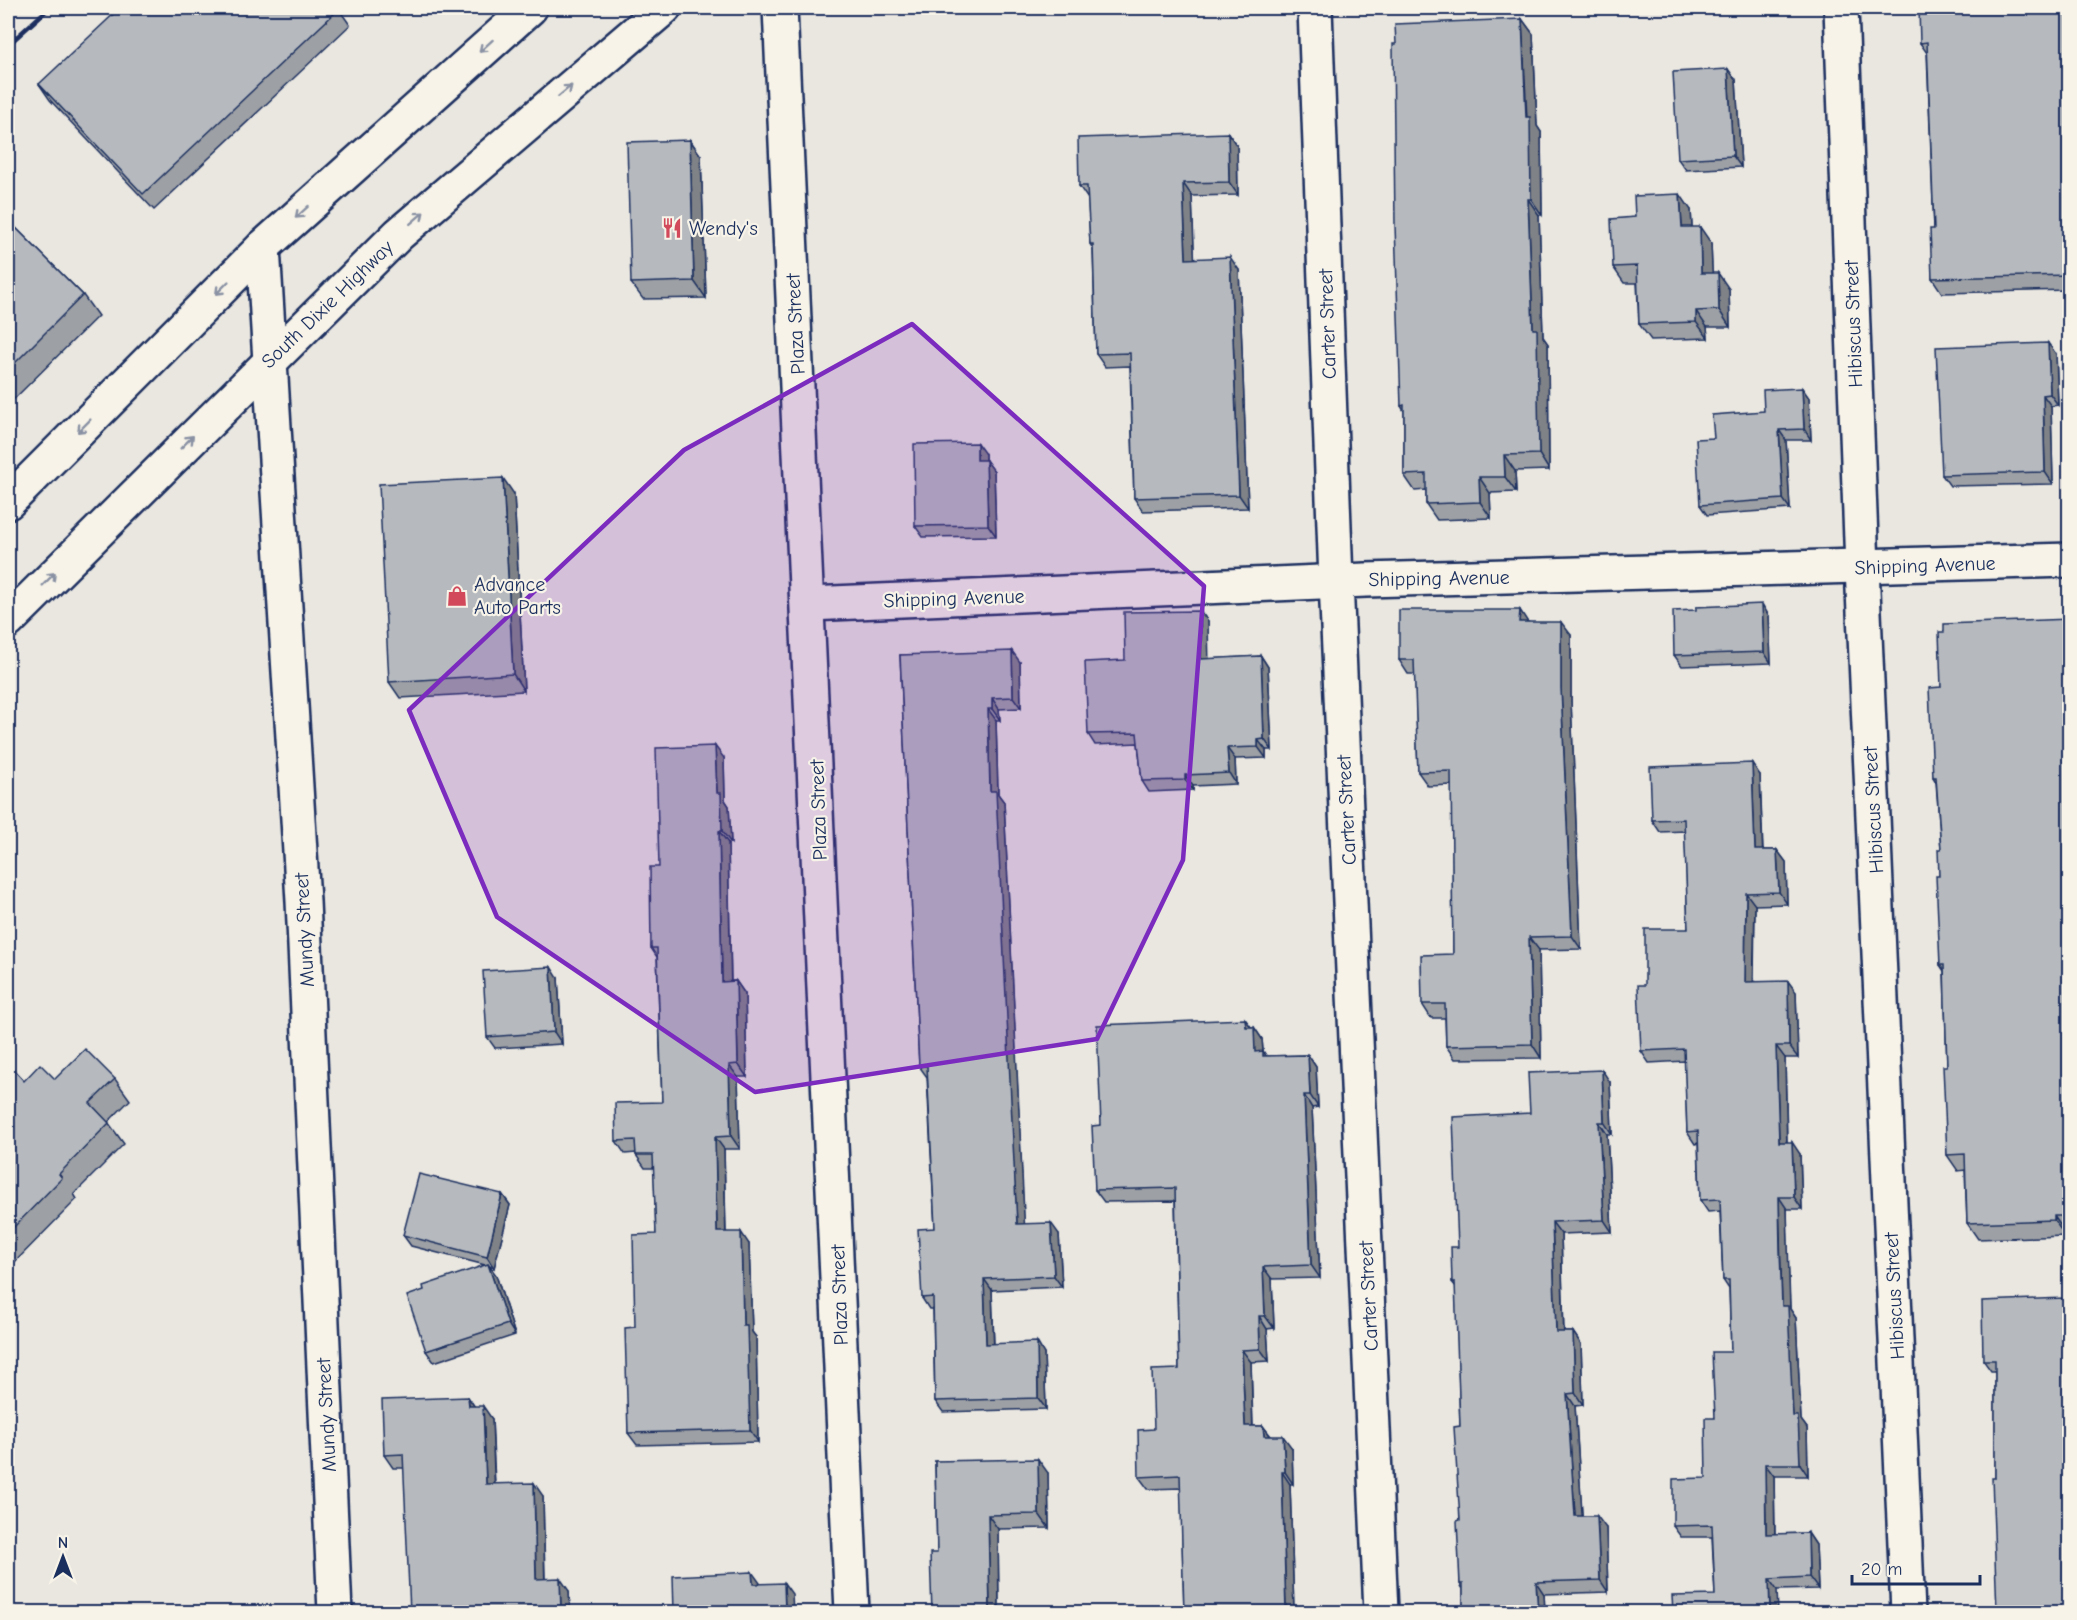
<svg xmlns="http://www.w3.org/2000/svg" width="2077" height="1620" font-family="'Comic Neue',sans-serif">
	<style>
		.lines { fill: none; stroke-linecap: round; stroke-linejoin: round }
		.street-casing { stroke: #1b2f5e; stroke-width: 38 }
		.highway-casing { stroke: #1b2f5e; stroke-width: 38 }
		.street { stroke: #f7f3e8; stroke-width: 33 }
		.highway { stroke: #f7f3e8; stroke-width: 33 }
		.rail { stroke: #1b2f5e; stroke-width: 4.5 }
		.wall { fill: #9da0a4; stroke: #1b2f5e; stroke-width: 1.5 }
		.shaded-wall { fill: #7f8286; stroke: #1b2f5e; stroke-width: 1.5 }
		.building { fill: #b6babf; stroke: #1b2f5e; stroke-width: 1.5 }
		.oneway { stroke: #8991a3 }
		.marked { fill: #7b2cbf; fill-opacity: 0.2; stroke: #7b2cbf; stroke-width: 4.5; stroke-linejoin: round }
		.labels { text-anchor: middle; stroke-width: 4.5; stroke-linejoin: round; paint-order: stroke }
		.poi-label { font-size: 20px; fill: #1b2f5e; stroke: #f7f3e8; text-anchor: start }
		.street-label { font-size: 20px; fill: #1b2f5e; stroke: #f7f3e8 }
	</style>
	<rect width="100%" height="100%" fill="#eae7e0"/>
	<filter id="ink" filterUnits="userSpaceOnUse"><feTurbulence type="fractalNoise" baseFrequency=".0167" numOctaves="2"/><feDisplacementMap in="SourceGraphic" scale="12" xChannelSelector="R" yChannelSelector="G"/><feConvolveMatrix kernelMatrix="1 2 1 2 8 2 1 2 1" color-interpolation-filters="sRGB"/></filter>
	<g filter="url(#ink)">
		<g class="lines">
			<g class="street-casing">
				<g id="street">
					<polyline points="780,8 852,1612"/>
					<polyline points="1315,8 1336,581 1381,1612"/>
					<polyline points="1841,8 1862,567 1908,1612"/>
					<polyline points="263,247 303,901 335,1612"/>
					<polyline points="809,604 1366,580 2070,560"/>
				</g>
			</g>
			<g class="highway-casing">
				<g id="highway">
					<polyline points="8,502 263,247 530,8"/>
					<polyline points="8,621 399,234 664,8"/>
				</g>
			</g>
			<use href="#street" class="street"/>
			<use href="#highway" class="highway"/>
			<polyline class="rail" points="8,45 49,8"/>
		</g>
		<g class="wall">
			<polygon points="338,8 350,25 154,210 50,100 39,84"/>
			<polygon points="2070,8 2070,290 1942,293 1932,278 1934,229 1927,53 1920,43"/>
			<polygon points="1522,19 1533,34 1537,126 1541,132 1542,215 1539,215 1543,337 1548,344 1549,470 1515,471 1516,492 1490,493 1491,518 1437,520 1426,504 1426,490 1415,491 1404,475 1404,411 1401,406"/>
			<polygon points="1736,80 1741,167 1686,170 1678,159"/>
			<polygon points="1228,133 1237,146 1238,195 1192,196 1194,258 1239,270 1248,508 1143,511 1134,498 1130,366 1105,367 1096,354 1093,249 1090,244 1088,199 1079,186"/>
			<polygon points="690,140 701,156 706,298 643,299 631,283"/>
			<polygon points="1691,210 1692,227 1711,243 1712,273 1729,289 1730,327 1707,327 1708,338 1651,340 1639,324 1637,283 1624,283 1613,267 1635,217"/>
			<polygon points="8,220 83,295 98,316 8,405"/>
			<polygon points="2056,354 2058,405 2051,406 2053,484 1950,486 1942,475"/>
			<polygon points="1802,388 1809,398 1811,440 1786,440 1790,509 1707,515 1700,505 1714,438 1764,411"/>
			<polygon points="985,454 985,460 994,471 996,536 923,537 915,526"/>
			<polygon points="514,494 524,691 400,698 389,682"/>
			<polygon points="1200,611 1208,621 1208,659 1261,656 1268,667 1272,750 1266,750 1266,758 1235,759 1236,784 1193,786 1193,790 1149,792 1142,781 1138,743 1095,745 1088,734 1125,660"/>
			<polygon points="1769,616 1771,663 1682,666 1674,655"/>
			<polygon points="2070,619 2070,1232 2065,1232 2065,1236 1978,1239 1967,1223 1965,1170 1958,1171 1947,1155 1947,1066 1944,971 1940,965 1939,876 1941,849 1936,782 1933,777 1941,687 1944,632"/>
			<polygon points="1528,622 1571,635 1571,701 1581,949 1539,950 1541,1058 1455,1059 1446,1046 1445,1018 1431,1018 1422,1004 1453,954 1452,785 1428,786 1418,772 1415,674 1408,674 1399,660"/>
			<polygon points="900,655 1020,662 1021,708 999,709 1000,720 996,720 998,794 1004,802 1024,1224 1059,1234 1062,1287 992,1290 994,1344 1044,1354 1046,1409 943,1412 935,1401 933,1309 929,1309 922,1298 935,1228 927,1077 919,1066"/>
			<polygon points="724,758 725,800 729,806 731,843 728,843 731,981 736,981 745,994 747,1077 738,1077 740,1149 724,1149 726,1232 749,1244 752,1332 756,1337 758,1442 637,1445 628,1433 635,1327 656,1234 654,1168 645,1168 636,1155 636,1153 625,1154 616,1141 662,1102 657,957 651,948 659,867"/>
			<polygon points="1760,775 1763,850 1777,850 1786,862 1787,904 1755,905 1754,981 1796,992 1798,1058 1785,1058 1787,1142 1800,1154 1802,1209 1787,1209 1788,1262 1790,1309 1796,1318 1801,1420 1807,1428 1808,1476 1774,1476 1775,1534 1808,1533 1816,1545 1818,1589 1777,1590 1715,1595 1712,1537 1681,1537 1673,1526 1706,1478 1715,1418 1731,1352 1729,1289 1723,1280 1720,1211 1708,1212 1700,1200 1698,1143 1695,1144 1687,1132 1685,1061 1649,1063 1641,1051 1688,929 1685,831 1660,832 1652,820"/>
			<polygon points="558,978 562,1044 495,1048 487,1037"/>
			<polygon points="1245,1019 1251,1027 1254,1027 1262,1039 1263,1051 1266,1056 1308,1055 1316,1067 1318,1107 1312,1108 1320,1278 1272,1279 1274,1328 1267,1329 1269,1361 1251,1362 1253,1426 1263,1426 1271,1436 1292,1448 1293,1484 1290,1484 1294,1612 1184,1612 1181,1488 1148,1489 1139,1477 1154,1429 1179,1369 1175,1201 1104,1202 1095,1190 1101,1125"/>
			<polygon points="8,1071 24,1081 55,1079 115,1079 130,1100 108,1122 124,1144 74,1194 77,1199 8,1269"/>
			<polygon points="1610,1082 1612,1134 1607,1134 1612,1232 1561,1234 1564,1332 1573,1332 1581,1344 1583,1405 1575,1406 1582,1516 1606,1528 1608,1592 1544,1594 1545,1612 1463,1612 1463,1589 1460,1584 1460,1426 1456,1287 1452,1282 1458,1247 1530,1113"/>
			<polygon points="502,1194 510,1205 494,1268 489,1266 496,1275 515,1335 434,1362 426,1351 424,1290 485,1265 411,1246 403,1235"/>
			<polygon points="2065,1298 2070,1304 2070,1612 1995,1478 1995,1371 1991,1371 1983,1360"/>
			<polygon points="468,1397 474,1406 492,1419 495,1484 543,1496 545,1579 569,1591 570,1612 404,1468 393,1468 384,1455"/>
			<polygon points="935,1461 1048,1473 1049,1528 998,1529 999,1612 932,1612 937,1553"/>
		</g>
		<g class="shaded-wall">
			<polygon points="1522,19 1533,34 1537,126 1541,132 1542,215 1531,199"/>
			<polygon points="1728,69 1736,80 1741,167 1733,156"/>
			<polygon points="1228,133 1237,146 1238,195 1229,182"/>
			<polygon points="690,140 701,156 706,298 694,281"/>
			<polygon points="1183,183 1192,196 1195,272 1186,259"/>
			<polygon points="1680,194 1691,210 1693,244 1682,227"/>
			<polygon points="1528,199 1539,215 1543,337 1548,344 1549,470 1539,454 1533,329"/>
			<polygon points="2068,199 2070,201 2070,257"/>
			<polygon points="1700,227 1711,243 1713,290 1701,273"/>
			<polygon points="1230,257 1239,270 1248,508 1239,495"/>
			<polygon points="1718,273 1729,289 1730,327 1719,310"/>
			<polygon points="1696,311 1707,327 1708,338 1696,322"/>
			<polygon points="2048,343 2056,354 2058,405 2050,394"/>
			<polygon points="1802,388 1809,398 1811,440 1804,429"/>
			<polygon points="2043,395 2051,406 2053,484 2045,472"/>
			<polygon points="1779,430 1786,440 1790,509 1783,499"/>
			<polygon points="977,443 985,454 985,471 977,460"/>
			<polygon points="1504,455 1515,471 1516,492 1505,477"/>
			<polygon points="986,460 994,471 996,536 988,525"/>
			<polygon points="1479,477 1490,493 1491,518 1480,502"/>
			<polygon points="503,478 514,494 524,691 513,674"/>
			<polygon points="1762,604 1769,616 1771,663 1764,652"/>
			<polygon points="1520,610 1529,624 1519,622"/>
			<polygon points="1200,611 1208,621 1209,670 1201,659"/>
			<polygon points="1561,622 1571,635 1571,701 1581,949 1572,936 1561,688"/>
			<polygon points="1012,651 1020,662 1021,708 1013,697"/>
			<polygon points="1261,656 1268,667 1272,750 1264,739"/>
			<polygon points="992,698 999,709 1000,720 992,709"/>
			<polygon points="988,709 996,720 998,794 1004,802 1025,1235 1017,1224 990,791"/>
			<polygon points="1258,740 1266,750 1266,758 1258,747"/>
			<polygon points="715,746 724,758 725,800 729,806 731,843 722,831 717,793"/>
			<polygon points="1227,748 1235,759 1236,784 1229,773"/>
			<polygon points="1752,763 1760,775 1763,862 1755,850"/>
			<polygon points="1185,775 1193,786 1193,790 1185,780"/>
			<polygon points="719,831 728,843 731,994 722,982"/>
			<polygon points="1777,850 1786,862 1787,904 1779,892"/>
			<polygon points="1746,893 1755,905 1753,994 1745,982"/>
			<polygon points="1529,937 1539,950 1541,1058 1532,1044"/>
			<polygon points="551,967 558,978 562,1044 554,1032"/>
			<polygon points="736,981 745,994 747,1077 738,1064"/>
			<polygon points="1788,981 1796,992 1798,1058 1789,1046"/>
			<polygon points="1245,1019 1254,1031 1254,1027 1262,1039 1263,1051 1271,1063 1255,1052 1246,1027"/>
			<polygon points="1776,1046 1785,1058 1787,1154 1779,1142"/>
			<polygon points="1308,1055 1316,1067 1318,1107 1310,1095"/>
			<polygon points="729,1065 738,1077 740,1149 731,1136"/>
			<polygon points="1602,1070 1610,1082 1612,1134 1604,1122"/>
			<polygon points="1304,1095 1312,1108 1320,1278 1311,1265"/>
			<polygon points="1599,1122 1607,1134 1612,1232 1604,1220"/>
			<polygon points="715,1137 724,1149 726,1245 717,1232"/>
			<polygon points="1792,1142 1800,1154 1802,1209 1794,1197"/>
			<polygon points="2067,1150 2070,1153 2070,1217 2069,1216"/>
			<polygon points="502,1194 510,1205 494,1268 487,1257"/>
			<polygon points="1779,1197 1787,1209 1790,1309 1796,1318 1801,1420 1807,1428 1808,1476 1800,1464 1793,1416 1782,1306"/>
			<polygon points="2054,1216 2065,1232 2065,1236 2054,1220"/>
			<polygon points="1552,1222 1561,1234 1564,1344 1556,1332"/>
			<polygon points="1051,1223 1059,1234 1062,1287 1054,1276"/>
			<polygon points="741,1232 749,1244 752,1332 756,1337 758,1442 750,1430 743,1325"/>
			<polygon points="488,1264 496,1275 515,1335 508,1324"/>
			<polygon points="1263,1267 1272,1279 1274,1328 1265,1316"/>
			<polygon points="984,1279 992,1290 994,1355 986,1344"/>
			<polygon points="2065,1298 2070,1304 2070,1395 2068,1393"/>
			<polygon points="1259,1316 1267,1329 1269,1361 1260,1349"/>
			<polygon points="1573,1332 1581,1344 1583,1405 1575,1393"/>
			<polygon points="1037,1342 1044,1354 1046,1409 1038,1398"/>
			<polygon points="1242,1350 1251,1362 1253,1439 1245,1426"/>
			<polygon points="1567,1394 1575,1406 1583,1528 1575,1516"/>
			<polygon points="468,1397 477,1410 469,1406"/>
			<polygon points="483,1406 492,1419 495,1498 486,1484"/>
			<polygon points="1263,1426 1272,1438 1264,1436"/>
			<polygon points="1283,1436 1292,1448 1293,1484 1285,1472"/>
			<polygon points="1038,1459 1048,1473 1049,1528 1039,1514"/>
			<polygon points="1765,1464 1774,1476 1775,1546 1766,1534"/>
			<polygon points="1282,1472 1290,1484 1294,1612 1286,1612"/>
			<polygon points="534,1483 543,1496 545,1592 536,1579"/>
			<polygon points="988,1515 998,1529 999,1612 990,1612"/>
			<polygon points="1597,1516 1606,1528 1608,1592 1600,1580"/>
			<polygon points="1808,1533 1816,1545 1818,1589 1809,1577"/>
			<polygon points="752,1572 760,1583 761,1596 753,1584"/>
			<polygon points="560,1578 569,1591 570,1612 561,1612"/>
			<polygon points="1769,1579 1777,1590 1778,1612 1770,1612"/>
			<polygon points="1536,1582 1544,1594 1545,1612 1538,1612"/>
			<polygon points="784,1583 792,1594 793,1612 785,1612"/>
		</g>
		<g class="building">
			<polygon points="120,8 338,8 339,9 143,194 39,84"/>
			<polygon points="1919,8 2069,8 2070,199 2068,199 2070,275 1932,278 1930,229 1934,229 1927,42 1920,43"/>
			<polygon points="1522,19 1526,117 1530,117 1531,199 1528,199 1533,329 1537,329 1539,454 1504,455 1505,477 1479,477 1480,502 1426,504 1426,474 1404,475 1404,405 1401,406 1395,225 1393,44 1396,44 1395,24"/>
			<polygon points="1728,69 1733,156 1678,159 1673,72"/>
			<polygon points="1228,133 1229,182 1183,183 1186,259 1230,257 1239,495 1134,498 1130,353 1096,354 1093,244 1090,244 1087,186 1079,186 1078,138"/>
			<polygon points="690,140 694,281 631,283 627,142"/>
			<polygon points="1680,194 1682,227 1700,227 1701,273 1718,273 1719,310 1696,311 1696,322 1639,324 1637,266 1613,267 1611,219 1635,217 1634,196"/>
			<polygon points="8,220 83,295 8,370"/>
			<polygon points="2048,343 2050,394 2043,395 2045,472 1942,475 1936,347"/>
			<polygon points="1802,388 1804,429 1779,430 1783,499 1700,505 1696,439 1714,438 1712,415 1764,411 1763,390"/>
			<polygon points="977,443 977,460 986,460 988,525 915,526 914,444"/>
			<polygon points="503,478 513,674 389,682 379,484"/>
			<polygon points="1762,604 1764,652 1674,655 1673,611 1696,610 1696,607"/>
			<polygon points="1399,610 1520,610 1519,622 1561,622 1561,688 1572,936 1529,937 1532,1044 1446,1046 1445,1004 1422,1004 1421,955 1453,954 1451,771 1418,772 1414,660 1399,660"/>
			<polygon points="1200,611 1201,659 1261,656 1264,739 1258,740 1258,747 1227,748 1229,773 1185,775 1185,780 1142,781 1137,733 1088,734 1085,662 1125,660 1124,612"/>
			<polygon points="2070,619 2070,1150 2067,1150 2069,1216 2054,1216 2054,1220 1967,1223 1965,1154 1947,1155 1943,1066 1947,1066 1945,1004 1944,965 1940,965 1936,876 1939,876 1938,849 1941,849 1936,777 1933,777 1929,688 1941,687 1939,632 1944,632 1944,624"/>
			<polygon points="1012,651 1013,697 992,698 992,709 988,709 990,791 996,791 1017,1224 1051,1223 1054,1276 984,1279 986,1344 1037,1342 1038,1398 935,1401 933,1297 922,1298 918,1229 935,1228 927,1066 919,1066 900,655"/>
			<polygon points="715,746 717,793 721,793 722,831 719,831 722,982 736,981 738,1064 729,1065 731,1136 715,1137 717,1232 741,1232 743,1325 747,1325 750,1430 628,1433 625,1328 635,1327 633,1235 656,1234 653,1155 636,1155 635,1140 616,1141 615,1103 662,1102 657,948 651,948 650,867 659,867 656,748"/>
			<polygon points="1752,763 1755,850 1777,850 1779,892 1746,893 1745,982 1788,981 1789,1046 1776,1046 1779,1142 1792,1142 1794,1197 1779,1197 1780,1250 1782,1306 1788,1306 1793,1416 1798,1416 1800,1464 1765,1464 1766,1534 1808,1533 1809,1577 1769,1579 1770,1612 1673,1612 1672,1596 1715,1595 1712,1525 1673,1526 1673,1479 1706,1478 1705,1418 1715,1418 1712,1352 1731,1352 1729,1280 1723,1280 1720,1199 1700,1200 1698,1131 1687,1132 1684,1049 1641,1051 1638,985 1645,985 1645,929 1688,929 1684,819 1652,820 1650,767"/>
			<polygon points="551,967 554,1032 487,1037 483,971"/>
			<polygon points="1245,1019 1246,1027 1254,1027 1255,1052 1263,1051 1263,1056 1308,1055 1310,1095 1304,1095 1311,1265 1263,1267 1265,1316 1259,1316 1260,1349 1242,1350 1245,1426 1263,1426 1264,1436 1283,1436 1285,1472 1282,1472 1286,1612 1184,1612 1180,1475 1139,1477 1138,1430 1154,1429 1152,1370 1179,1369 1175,1188 1095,1190 1092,1126 1101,1125 1097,1025"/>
			<polygon points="85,1049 115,1079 90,1103 109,1123 59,1174 62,1178 8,1233 8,1071 11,1067 24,1081 40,1064 55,1079"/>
			<polygon points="1602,1070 1604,1122 1599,1122 1604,1220 1552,1222 1556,1332 1573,1332 1575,1393 1567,1394 1575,1516 1597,1516 1600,1580 1536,1582 1538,1612 1463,1612 1463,1584 1460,1584 1457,1521 1460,1520 1454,1427 1460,1426 1455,1282 1452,1282 1451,1247 1458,1247 1453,1117 1530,1113 1528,1073"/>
			<polygon points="419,1174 502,1194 487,1257 403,1235"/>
			<polygon points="488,1264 508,1324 426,1351 407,1296 424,1290 423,1286"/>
			<polygon points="2065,1298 2068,1393 2070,1393 2070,1612 1997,1612 1992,1478 1995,1478 1995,1360 1983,1360 1982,1301"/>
			<polygon points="468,1397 469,1406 483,1406 486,1484 534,1483 536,1579 560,1578 561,1612 410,1612 403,1454 384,1455 382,1400"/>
			<polygon points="1038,1459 1039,1514 988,1515 990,1612 932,1612 930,1553 937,1553 935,1461"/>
			<polygon points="752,1572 753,1584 784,1583 785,1612 674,1612 673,1576"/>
		</g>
		<defs><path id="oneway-shaft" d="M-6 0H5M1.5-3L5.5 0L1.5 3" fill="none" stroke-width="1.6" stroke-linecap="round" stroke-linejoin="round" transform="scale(1.5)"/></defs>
		<g class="oneway">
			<use href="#oneway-shaft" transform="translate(486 46) rotate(138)"/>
			<use href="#oneway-shaft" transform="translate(565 91) rotate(-40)"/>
			<use href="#oneway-shaft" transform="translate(302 212) rotate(138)"/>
			<use href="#oneway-shaft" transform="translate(417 218) rotate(-41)"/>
			<use href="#oneway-shaft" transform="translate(222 288) rotate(135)"/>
			<use href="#oneway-shaft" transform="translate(84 426) rotate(135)"/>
			<use href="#oneway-shaft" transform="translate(187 442) rotate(-45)"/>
			<use href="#oneway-shaft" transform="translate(49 579) rotate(-45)"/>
		</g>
	</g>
	<path class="marked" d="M912,324l292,262 -21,274 -86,179 -342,53 -258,-175 -88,-207 275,-260z"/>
	<defs>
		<g id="restaurant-bare" transform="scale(1.62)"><path d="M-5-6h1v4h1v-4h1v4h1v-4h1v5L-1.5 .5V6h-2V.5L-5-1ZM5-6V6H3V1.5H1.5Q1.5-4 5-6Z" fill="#d1495b" stroke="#f7f3e8" stroke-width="2.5" paint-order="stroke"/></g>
		<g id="shop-bare" transform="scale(1.62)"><path d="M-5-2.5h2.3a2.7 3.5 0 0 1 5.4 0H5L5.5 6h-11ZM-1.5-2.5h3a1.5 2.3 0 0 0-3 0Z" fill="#d1495b" stroke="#f7f3e8" stroke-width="2.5" paint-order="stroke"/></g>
	</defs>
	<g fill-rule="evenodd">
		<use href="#restaurant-bare" x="672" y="228"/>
		<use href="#shop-bare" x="457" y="596"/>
	</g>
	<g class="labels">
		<g class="poi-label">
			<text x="689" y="235">Wendy's</text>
			<text x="474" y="591">Advance<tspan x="474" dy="23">Auto Parts</tspan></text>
		</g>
		<g class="street-label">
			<text transform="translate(327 304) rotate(-44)" y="7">South Dixie Highway</text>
			<text transform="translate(795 324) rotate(-93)" y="7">Plaza Street</text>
			<text transform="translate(1327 324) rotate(-92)" y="7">Carter Street</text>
			<text transform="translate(1853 324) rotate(-92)" y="7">Hibiscus Street</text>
			<text transform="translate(1925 565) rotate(-2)" y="7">Shipping Avenue</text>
			<text transform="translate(1439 578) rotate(-1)" y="7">Shipping Avenue</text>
			<text transform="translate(954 598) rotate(-2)" y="7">Shipping Avenue</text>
			<text transform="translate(818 810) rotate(-92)" y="7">Plaza Street</text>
			<text transform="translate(1346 810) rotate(-93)" y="7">Carter Street</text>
			<text transform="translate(1873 810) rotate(-93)" y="7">Hibiscus Street</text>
			<text transform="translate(304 930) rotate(-93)" y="7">Mundy Street</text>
			<text transform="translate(839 1295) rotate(-92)" y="7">Plaza Street</text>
			<text transform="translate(1368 1296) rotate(-93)" y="7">Carter Street</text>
			<text transform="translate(1894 1296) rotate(-93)" y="7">Hibiscus Street</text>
			<text transform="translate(326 1415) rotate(-93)" y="7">Mundy Street</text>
		</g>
	</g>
	<rect width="2077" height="1620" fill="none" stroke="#f7f3e8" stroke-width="30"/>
	<rect x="15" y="15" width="2047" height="1590" fill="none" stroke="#1b2f5e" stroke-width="2" filter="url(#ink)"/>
	<g transform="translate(63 1557)" stroke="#f7f3e8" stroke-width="4.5" paint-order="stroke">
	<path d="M0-4.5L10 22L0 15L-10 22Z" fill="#1b2f5e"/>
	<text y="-9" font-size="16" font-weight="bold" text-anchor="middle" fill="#1b2f5e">N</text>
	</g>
	<path d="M1852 1575v9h128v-9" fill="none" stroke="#1b2f5e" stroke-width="3"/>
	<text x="1861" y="1575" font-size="18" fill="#1b2f5e" stroke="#f7f3e8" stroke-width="4.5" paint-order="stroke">20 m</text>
</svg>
